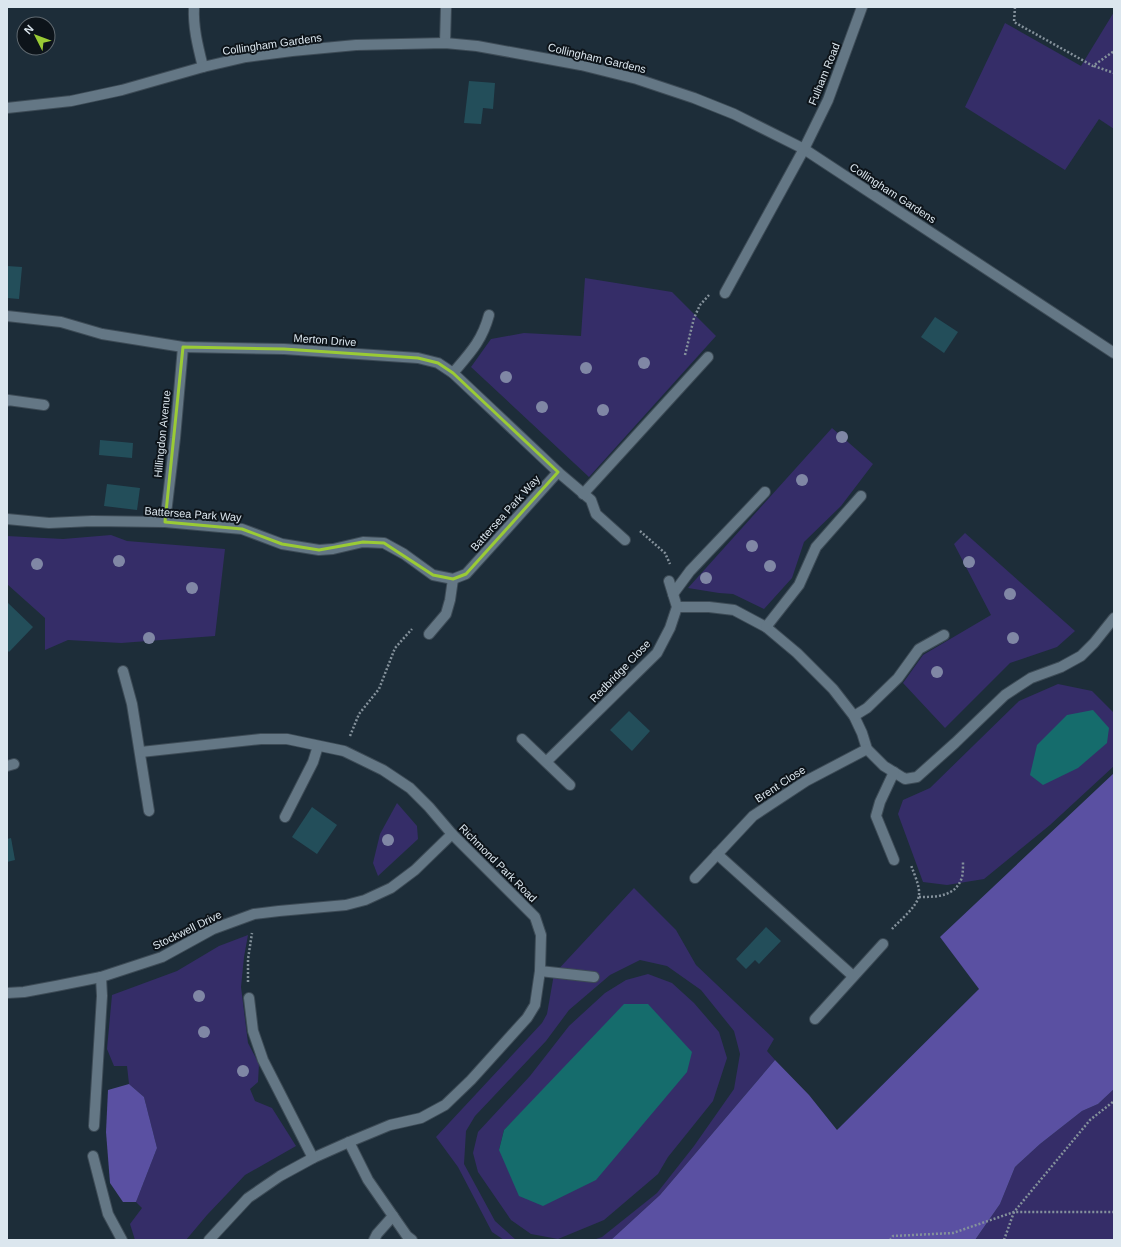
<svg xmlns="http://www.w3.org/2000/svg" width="1121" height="1247" font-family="Arial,sans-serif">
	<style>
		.green { fill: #352d68; fill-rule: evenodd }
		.forest { fill: #5a50a2 }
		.water { fill: #156c6c }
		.building { fill: #234e5a }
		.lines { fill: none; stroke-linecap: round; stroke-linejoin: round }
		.minor-casing { stroke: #3d4b56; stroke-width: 12 }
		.path { stroke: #84919b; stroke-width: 2.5; stroke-dasharray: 2 2; stroke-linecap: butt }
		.minor { stroke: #647785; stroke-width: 10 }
		.tree { fill: #8087a5 }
		.marked { fill: none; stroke: #9acb35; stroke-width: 3; stroke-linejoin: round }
		.labels { text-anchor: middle; stroke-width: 4; stroke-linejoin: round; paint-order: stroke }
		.street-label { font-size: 11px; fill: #dbe6ee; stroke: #0d141a }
	</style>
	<rect width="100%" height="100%" fill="#1d2d39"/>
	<g class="green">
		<polygon points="1114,12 1114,129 1099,119 1065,170 965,107 1005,23 1081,66"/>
		<polygon points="585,278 672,292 716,336 589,477 471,367 491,339 524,333 581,336"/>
		<polygon points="832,428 873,464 841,506 804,542 792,578 764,609 733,594 719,593 688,588"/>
		<polygon points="965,533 1075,631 1057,647 1010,663 945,728 903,683 923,655 991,615 954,544"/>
		<polygon points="111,535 127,541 225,549 215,636 121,643 68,640 45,650 45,618 7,584 7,536 63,539"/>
		<polygon points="1058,684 1092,691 1114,713 1114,766 1050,825 984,879 947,885 923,882 898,814 903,800 930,788 1019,701"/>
		<polygon points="397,803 417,826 418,839 378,876 373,863 380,834"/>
		<polygon points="634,888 676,930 696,965 774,1039 767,1051 775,1060 660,1195 611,1240 593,1240 602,1237 657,1193 694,1146 734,1089 740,1054 734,1031 701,990 667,966 640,960 610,975 569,1010 546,1041 475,1116 466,1131 464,1164 495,1221 516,1240 504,1240 492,1232 458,1167 436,1137 542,1023 547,1014 554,974"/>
		<polygon points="248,935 244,957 241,987 248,1043 259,1064 258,1082 250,1089 255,1101 272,1108 296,1146 245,1175 207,1215 186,1240 135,1240 130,1224 142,1208 136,1202 157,1148 144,1097 129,1084 127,1066 114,1066 107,1049 112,995 177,971 219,946"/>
		<path d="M648,974l24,9 22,20 25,29 8,26 -14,43 -45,56 -10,17 -54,46 -46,19 -27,-5 -20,-14 -33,-48 -5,-19 5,-21 52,-56 39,-50 36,-33 21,-13zM537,1097l-38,53 5,-20z"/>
		<polygon points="1114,1089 1114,1240 975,1240 1000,1204 1015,1167 1040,1144 1082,1111 1098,1104"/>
	</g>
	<g class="forest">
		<polygon points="1114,773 1114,1089 1098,1104 1082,1111 1040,1144 1015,1167 1000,1204 975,1240 611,1240 660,1195 775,1060 809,1095 837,1130 979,989 940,937"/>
		<polygon points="129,1084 144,1097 157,1148 136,1202 123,1202 110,1183 106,1132 108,1090"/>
	</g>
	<g class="water">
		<polygon points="1093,710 1109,728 1107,743 1078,768 1043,785 1030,775 1037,745 1067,715"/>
		<polygon points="624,1004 648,1004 692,1052 687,1072 596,1180 543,1206 519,1196 499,1150 504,1130"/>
	</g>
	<g class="building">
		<polygon points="469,81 495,83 493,109 483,108 481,124 464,123"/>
		<polygon points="7,266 22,267 19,299 7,298"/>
		<polygon points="935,317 958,332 944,353 921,337"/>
		<polygon points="100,440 133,443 132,458 99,455"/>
		<polygon points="107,484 140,488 137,510 104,506"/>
		<polygon points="7,602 33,627 9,652 7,650"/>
		<polygon points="629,711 650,731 632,751 610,730"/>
		<polygon points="312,807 337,825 317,854 292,837"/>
		<polygon points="11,838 15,860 7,862 7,839"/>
		<polygon points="766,927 781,941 759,964 755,960 746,969 736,959"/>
	</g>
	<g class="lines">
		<g class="minor-casing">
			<g id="minor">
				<path d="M194,7c-1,21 4,40 9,60"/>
				<polyline points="445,43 446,7"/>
				<polyline points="7,108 71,101 122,90 203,67 246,57 292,51 356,45 445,43 477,46 581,65 637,79 694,98 734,114 804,149 1114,353"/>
				<polyline points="725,293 804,149 828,100 862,7"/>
				<polyline points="7,316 61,322 102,334 183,347 284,349 418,358 438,363 453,373 558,472 591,500 596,514 625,540"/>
				<path d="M453,373c17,-20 29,-32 36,-58"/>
				<polyline points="7,401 8,400 44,405"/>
				<polyline points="583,494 708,357"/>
				<polyline points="7,519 49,523 92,521 165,522 242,529 282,544 319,550 333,549 363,542 384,543 404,554 433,575 453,579 466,574 558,472"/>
				<polyline points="165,522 175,438 183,347"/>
				<polyline points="673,594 690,571 765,492"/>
				<polyline points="677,607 709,607 734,610 766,627 797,653 833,689 854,716 862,733 867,749 884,766 905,779 917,777 955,743 1005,695 1031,678 1061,667 1081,656 1094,643 1114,618"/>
				<polyline points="766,627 799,585 816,547 861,496"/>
				<polyline points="429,634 446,614 450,600 453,579"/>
				<polyline points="123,671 132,704 149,811"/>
				<polyline points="854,716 867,708 898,678 919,649 944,635"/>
				<polyline points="522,739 570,785"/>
				<polyline points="141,752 261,739 287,739 344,751 383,770 410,788 429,807 452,834 535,917 541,935 540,971 535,1005 527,1018 471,1080 445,1105 421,1118 390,1125 349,1142 313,1158 280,1176 248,1198 209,1240"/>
				<polyline points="547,761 657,653 670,628 677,607 669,581"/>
				<polyline points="7,766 14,764"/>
				<polyline points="285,817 313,762 318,746"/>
				<polyline points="717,854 853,976"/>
				<polyline points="894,860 876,816 880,802 894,772"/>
				<polyline points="695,878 753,816 806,781 867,749"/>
				<polyline points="540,971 594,977"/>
				<polyline points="7,993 24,992 56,986 101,977 162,957 213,929 254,914 279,911 346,905 365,900 391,888 415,870 452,834"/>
				<polyline points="249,998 253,1031 263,1060 313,1158"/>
				<polyline points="815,1019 883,944"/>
				<polyline points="94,1126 102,996 101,977"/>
				<polyline points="349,1142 368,1180 407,1236 412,1240"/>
				<polyline points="93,1156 108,1214 122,1240"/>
				<polyline points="374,1240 377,1234 393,1216"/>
			</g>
		</g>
		<g class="path">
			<polyline points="1015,7 1014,22 1093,66 1114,51"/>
			<polyline points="1094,66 1114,73"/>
			<polyline points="685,355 694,318 700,305 709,295"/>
			<polyline points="640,531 665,553 670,564"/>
			<polyline points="350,736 359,714 379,689 395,648 412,629"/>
			<path d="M919,897c17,0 37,0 43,-20 1,-4 1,-11 1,-16"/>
			<path d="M892,929c7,-8 26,-23 27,-34 1,-9 -5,-21 -8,-30"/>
			<polyline points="248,982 248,959 252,933"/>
			<polyline points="890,1240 893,1236 953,1233 1014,1212 1090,1120 1114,1101"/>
			<polyline points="1004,1240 1014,1212 1114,1212"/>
		</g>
		<use href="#minor" class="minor"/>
	</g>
	<g class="tree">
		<circle cx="644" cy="363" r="6"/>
		<circle cx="586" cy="368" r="6"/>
		<circle cx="506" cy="377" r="6"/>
		<circle cx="542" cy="407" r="6"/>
		<circle cx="603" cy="410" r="6"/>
		<circle cx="842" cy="437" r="6"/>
		<circle cx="802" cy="480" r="6"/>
		<circle cx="752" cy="546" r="6"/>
		<circle cx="119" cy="561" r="6"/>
		<circle cx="969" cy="562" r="6"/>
		<circle cx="37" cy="564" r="6"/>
		<circle cx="770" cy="566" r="6"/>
		<circle cx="706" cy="578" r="6"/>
		<circle cx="192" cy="588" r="6"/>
		<circle cx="1010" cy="594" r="6"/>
		<circle cx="149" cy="638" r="6"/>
		<circle cx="1013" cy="638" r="6"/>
		<circle cx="937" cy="672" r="6"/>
		<circle cx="388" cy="840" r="6"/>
		<circle cx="199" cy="996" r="6"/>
		<circle cx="204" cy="1032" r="6"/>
		<circle cx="243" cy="1071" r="6"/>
	</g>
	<path class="marked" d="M183,347l101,2 134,9 20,5 15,10 105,99 -92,102 -13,5 -20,-4 -49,-32 -21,-1 -44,8 -37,-6 -40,-15 -77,-7z"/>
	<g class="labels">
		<g class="street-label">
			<text transform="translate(272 44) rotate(-8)" y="4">Collingham Gardens</text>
			<text transform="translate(597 58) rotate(13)" y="4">Collingham Gardens</text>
			<text transform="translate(824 74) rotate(-68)" y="4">Fulham Road</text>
			<text transform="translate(893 193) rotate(33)" y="4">Collingham Gardens</text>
			<text transform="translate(325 340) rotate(4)" y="4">Merton Drive</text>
			<text transform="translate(162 434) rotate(-84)" y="4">Hillingdon Avenue</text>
			<text transform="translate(505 513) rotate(-48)" y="4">Battersea Park Way</text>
			<text transform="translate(193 514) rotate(4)" y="4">Battersea Park Way</text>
			<text transform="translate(620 671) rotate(-46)" y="4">Redbridge Close</text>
			<text transform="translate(780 784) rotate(-33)" y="4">Brent Close</text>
			<text transform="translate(498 863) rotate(45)" y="4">Richmond Park Road</text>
			<text transform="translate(187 930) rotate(-26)" y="4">Stockwell Drive</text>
		</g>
	</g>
	<rect width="1121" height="1247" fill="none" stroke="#dbe6ee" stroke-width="16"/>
	<g transform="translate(36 36) rotate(312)"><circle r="19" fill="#0d141a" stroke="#5f686f"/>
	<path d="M0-3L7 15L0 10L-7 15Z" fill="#9acb35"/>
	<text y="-6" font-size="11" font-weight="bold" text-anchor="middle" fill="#dbe6ee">N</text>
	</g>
</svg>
